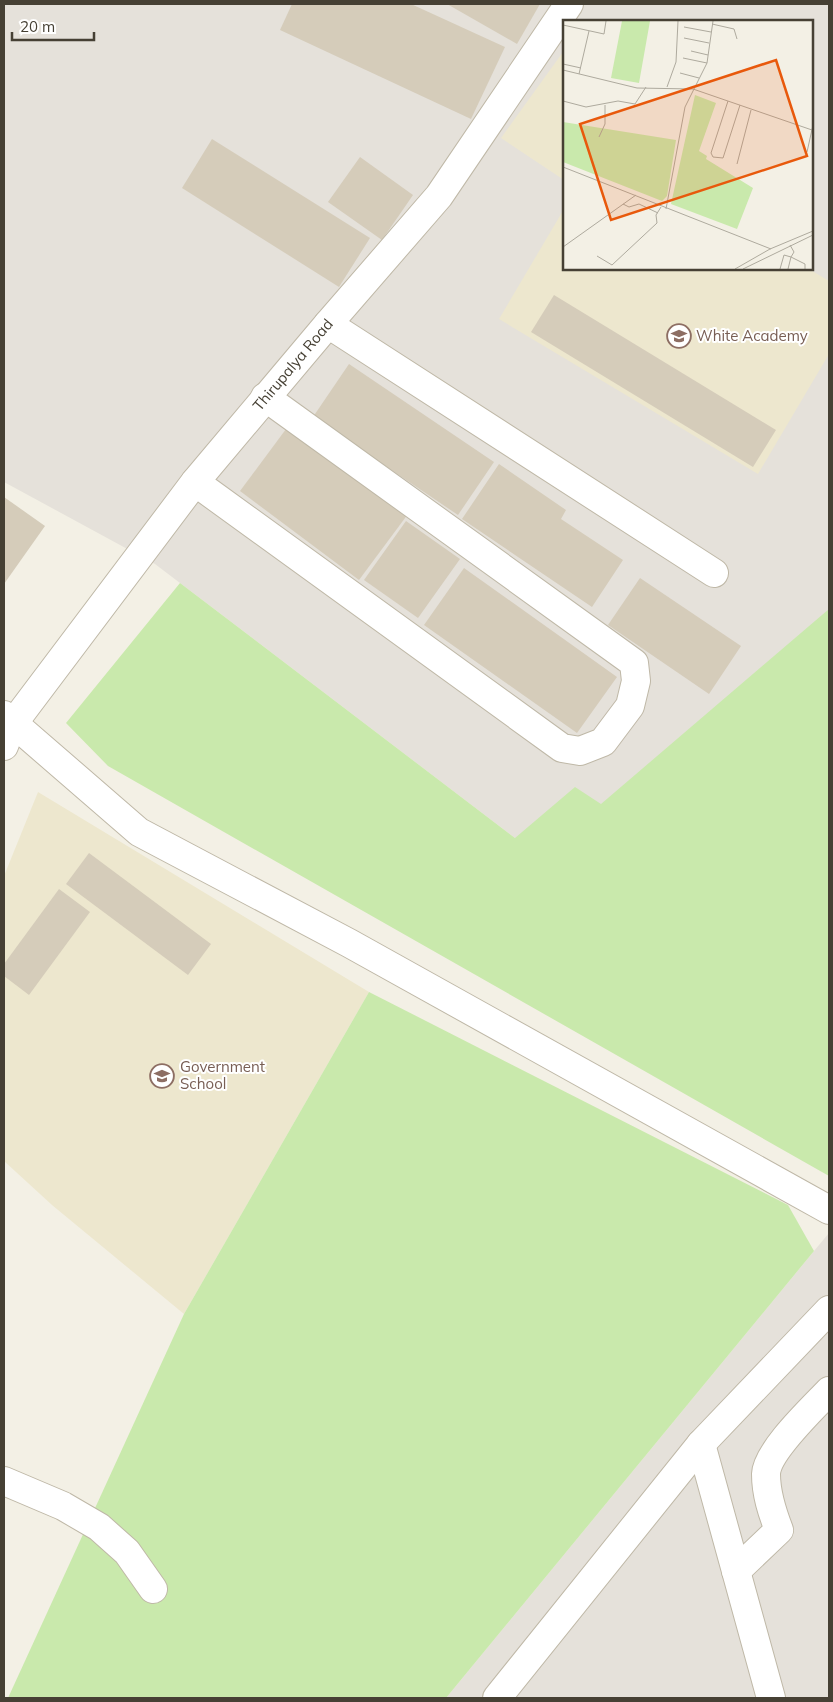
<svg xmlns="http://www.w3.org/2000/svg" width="833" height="1702" font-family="Mulish,sans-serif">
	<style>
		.industrial { fill: #e5e1da; fill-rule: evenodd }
		.education { fill: #ede7ce }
		.green { fill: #c9e9ac }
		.building { fill: #d5ccba }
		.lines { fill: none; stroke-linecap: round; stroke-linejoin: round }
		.minor-casing { stroke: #bfb8a7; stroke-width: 30 }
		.minor { stroke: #fff; stroke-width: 28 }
		.labels { text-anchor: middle; stroke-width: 4; stroke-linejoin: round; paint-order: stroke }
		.education-label { font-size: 15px; fill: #785e54; stroke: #fff; text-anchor: start }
		.street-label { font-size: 15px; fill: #464034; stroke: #fff }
		.inset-road { fill: none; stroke: #aeaa9e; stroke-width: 1 }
		.view { fill: #e8590c; fill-opacity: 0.15; stroke: #e8590c; stroke-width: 2.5 }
		.inset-edge { fill: none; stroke: #464034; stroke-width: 2.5 }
	</style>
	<rect width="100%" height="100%" fill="#f3f0e5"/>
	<g class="industrial">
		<path d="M4,4h825v955l-314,-121 -360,-274 -151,-82zM564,21h248v248h-248z"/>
		<polygon points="829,1233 829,1698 446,1698 814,1251"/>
	</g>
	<g class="education">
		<polygon points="563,52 564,53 564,180 501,138"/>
		<polygon points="564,209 564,269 809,269 829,281 829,354 758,474 499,319"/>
		<polygon points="38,792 369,992 184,1314 52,1205 4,1161 4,876"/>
	</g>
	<g class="green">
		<polygon points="180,583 515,838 575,787 601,804 829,609 829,1176 108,766 66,723"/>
		<polygon points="369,992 788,1205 814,1251 446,1698 8,1698 184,1314"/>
	</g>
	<g class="building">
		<polygon points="292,4 411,4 505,47 471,119 280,30"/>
		<polygon points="447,4 540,4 517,44"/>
		<polygon points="212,139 370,238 339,287 182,188"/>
		<polygon points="360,157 413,195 382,240 328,202"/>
		<polygon points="554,295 776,430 753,467 531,332"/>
		<polygon points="349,364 494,462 458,515 313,417"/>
		<polygon points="289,425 408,514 359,580 240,491"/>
		<polygon points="499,464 566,510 561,519 623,560 592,607 462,519"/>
		<polygon points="4,497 45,526 4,584"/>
		<polygon points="406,521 460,559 418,618 364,580"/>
		<polygon points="464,568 617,677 577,733 424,625"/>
		<polygon points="640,578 741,646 709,694 608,625"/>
		<polygon points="89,853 211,944 188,975 66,884"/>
		<polygon points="59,889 90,912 29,995 4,976 4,964"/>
	</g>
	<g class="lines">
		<g class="minor-casing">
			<g id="minor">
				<polyline points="328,324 714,573"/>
				<polyline points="195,482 562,748 580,751 603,742 630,706 636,681 634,663 265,397"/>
				<polyline points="4,715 139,832 349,943 829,1210"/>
				<polyline points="4,746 12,725 195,482 328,324 439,196 569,4"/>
				<polyline points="701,1444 771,1698"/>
				<polyline points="4,1481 63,1506 99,1527 127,1552 153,1589"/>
				<path d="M736,1571l43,-41c-7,-18 -13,-36 -13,-56 1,-23 47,-66 63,-83"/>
				<polyline points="497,1698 701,1444 829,1310"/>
			</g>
		</g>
		<use href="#minor" class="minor"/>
	</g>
	<defs>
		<g id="school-ring" transform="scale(1.25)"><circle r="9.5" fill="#fff" stroke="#8d6e63" stroke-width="1.5"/><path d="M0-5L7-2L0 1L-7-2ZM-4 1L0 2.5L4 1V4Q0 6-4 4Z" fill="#8d6e63"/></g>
	</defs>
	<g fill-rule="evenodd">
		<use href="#school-ring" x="679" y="336"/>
		<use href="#school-ring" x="162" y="1076"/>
	</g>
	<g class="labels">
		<g class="education-label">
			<text x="696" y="341">White Academy</text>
			<text x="180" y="1072">Government<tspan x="180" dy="17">School</tspan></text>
		</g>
		<g class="street-label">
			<text transform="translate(293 365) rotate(-50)" y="5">Thirupalya Road</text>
		</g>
	</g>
	<g transform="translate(563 20)">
		<rect width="250" height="250" fill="#f3f0e5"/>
		<path d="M59,1h28l-11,62 -28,-5zM132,75l21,8 -17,48 8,5 -1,3 47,29 -16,41 -66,-25zM0,102l113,18 -9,56 -5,5 -99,-39z" fill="#c9e9ac"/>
		<path class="inset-road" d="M149,4l22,5 3,10M0,5l41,9 2,-13M121,7l27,5M121,18l25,5M128,31l17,4M120,38l24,5M0,44l18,4M0,50l74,18 56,1 119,41M117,53l19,5M16,54l10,-43M104,67l9,-25 2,-41M0,81l23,6 32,-6 17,3 11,-17M165,81l-17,52 2,4 10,1 17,-53M36,117l6,-13v-19M244,132l6,-27M174,144l14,-54M0,147l208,82M60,184l6,3 10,-3 19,9M103,189l19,-102 22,-44 6,-42M227,225l4,7 -3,5 14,7v5M0,227l73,-52M34,236l15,9 45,-42 -1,-8 5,-8M172,249l35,-20 43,-18M180,249l70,-34M217,249l4,-14 7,2 -3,12"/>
		<path class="view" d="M213,40l31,96 -196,64 -31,-96z"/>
		<rect width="250" height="250" class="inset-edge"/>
	</g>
	<rect width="833" height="1702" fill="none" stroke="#464034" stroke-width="10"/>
	<path d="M12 32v8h82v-8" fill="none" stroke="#464034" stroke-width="2.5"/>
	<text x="20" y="32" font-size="15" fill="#464034" stroke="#ffffff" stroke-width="4" paint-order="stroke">20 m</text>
</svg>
